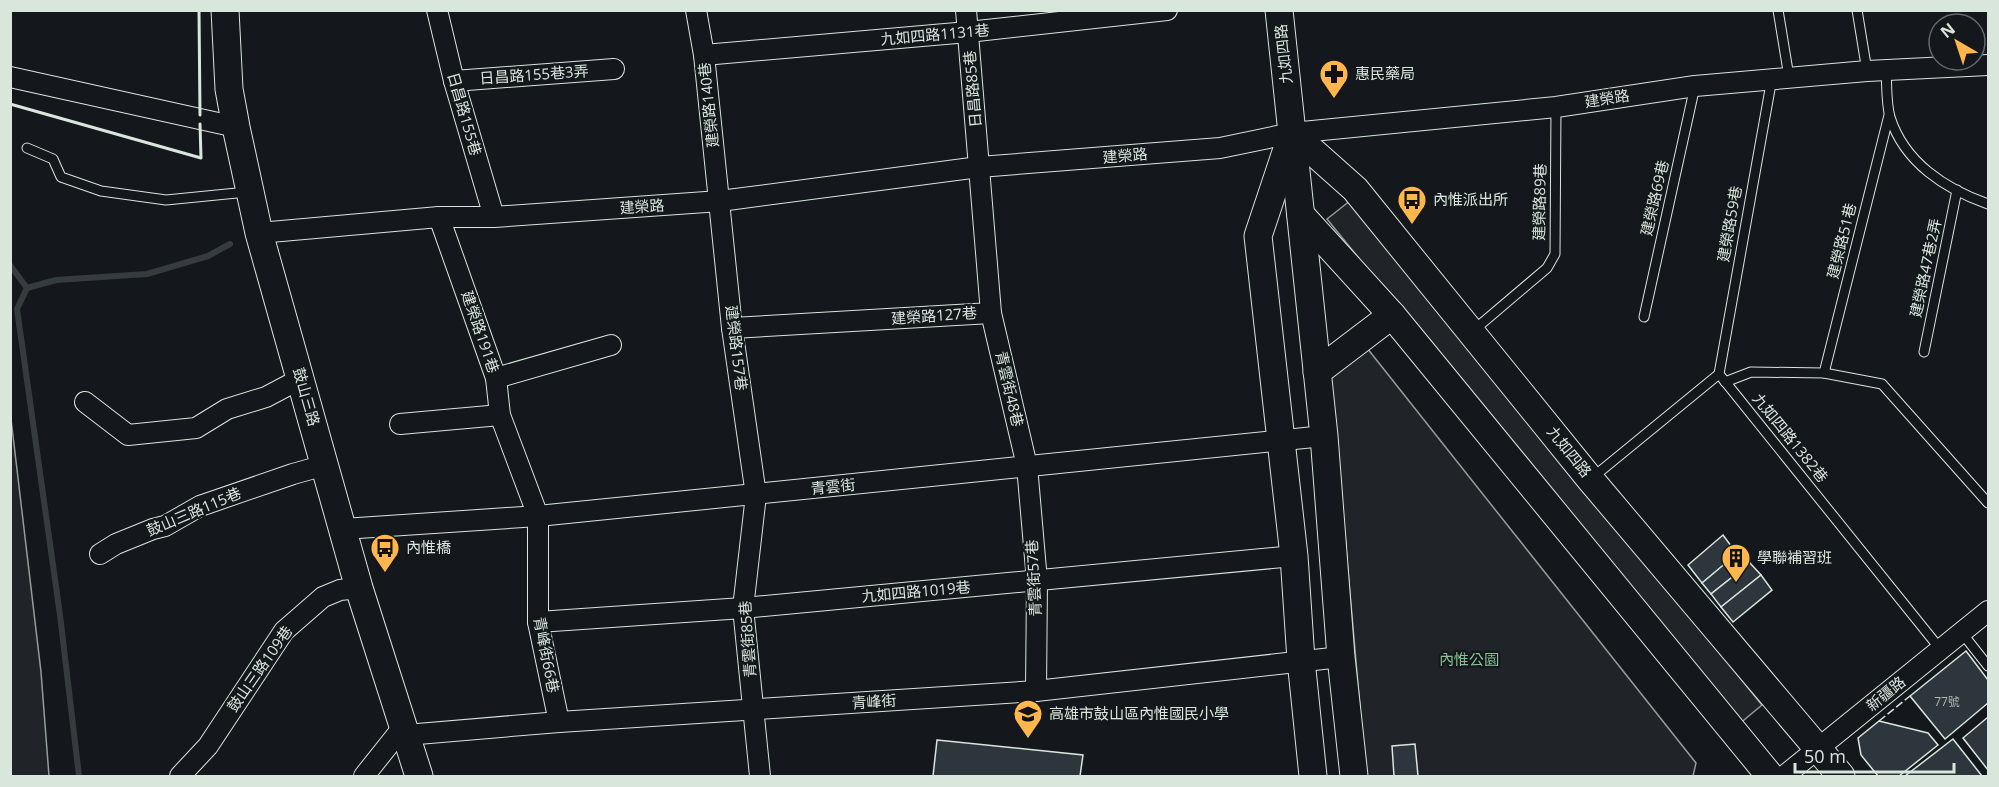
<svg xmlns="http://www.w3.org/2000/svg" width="1999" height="787" font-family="'Open Sans','Noto Sans TC',sans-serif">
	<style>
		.green { fill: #202428; stroke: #939e99; stroke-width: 1.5 }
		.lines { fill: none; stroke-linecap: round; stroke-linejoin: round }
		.stream { stroke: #363b3e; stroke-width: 6 }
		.building { fill: #2c363c; stroke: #d8e6dc; stroke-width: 1.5 }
		.lane-casing { stroke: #d8e6dc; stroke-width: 11 }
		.street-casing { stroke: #d8e6dc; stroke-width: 22 }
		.secondary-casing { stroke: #d8e6dc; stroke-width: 29 }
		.lane { stroke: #14181c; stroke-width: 9 }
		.street { stroke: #14181c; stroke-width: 20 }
		.secondary { stroke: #14181c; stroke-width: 27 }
		.fence { stroke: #d8e6dc; stroke-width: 1.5; stroke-dasharray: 8 3; stroke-linecap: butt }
		.wall { stroke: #d8e6dc; stroke-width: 3 }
		.labels { text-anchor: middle; stroke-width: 4.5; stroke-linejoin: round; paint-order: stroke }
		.number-label { font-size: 12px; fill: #adbab4 }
		.street-label { font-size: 15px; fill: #d8e6dc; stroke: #14181c }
		.poi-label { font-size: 15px; fill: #d8e6dc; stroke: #14181c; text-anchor: start }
		.park-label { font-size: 15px; fill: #8ac095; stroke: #14181c }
	</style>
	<rect width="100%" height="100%" fill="#14181c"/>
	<g class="green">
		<polygon points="1351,200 1762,705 1738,725 1327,219"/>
		<polygon points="1367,348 1696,763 1693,776 1366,776 1331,376"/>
		<polygon points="11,419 41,672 49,776 11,776"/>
	</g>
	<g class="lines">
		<g class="stream">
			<polyline points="10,265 27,288 17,309 60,615 79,776"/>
			<polyline points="27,288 56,280 147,274 208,256 230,244"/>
		</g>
	</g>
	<g class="building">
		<polygon points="1723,535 1737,554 1702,583 1688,565"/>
		<polygon points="1740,551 1750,563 1711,594 1702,583"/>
		<polygon points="1750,563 1761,575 1721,607 1711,594"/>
		<polygon points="1761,575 1772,590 1733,622 1721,607"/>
		<polygon points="1966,651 1988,680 1988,703 1945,739 1910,696"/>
		<polygon points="1988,717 1988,770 1963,738"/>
		<polygon points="1879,721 1928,733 1938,745 1899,776 1878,776 1861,755 1858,738"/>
		<polygon points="1953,739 1982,776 1905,776"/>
		<polygon points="937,740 1083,755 1080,776 933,776"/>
		<polygon points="1415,744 1418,776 1394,776 1392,746"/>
	</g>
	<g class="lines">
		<g class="lane-casing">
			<g id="lane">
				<polyline points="1778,10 1789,77"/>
				<polyline points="1857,10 1867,71"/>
				<path d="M1886,70c1,14 0,33 4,47 14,45 55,72 98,87"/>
				<polyline points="27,148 53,159 61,177 101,191 166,200 247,192"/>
				<polyline points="1644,317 1695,86"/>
				<polyline points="1474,330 1547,268 1555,254 1556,107"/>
				<polyline points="1924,352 1957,190"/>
				<polyline points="1824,373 1889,115"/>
				<polyline points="1719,374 1772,78"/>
				<polyline points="1725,382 1751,372 1824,373 1882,384 1988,503"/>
				<polyline points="1592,478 1719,374 1941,650"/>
				<polyline points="1962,633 1988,666"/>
			</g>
		</g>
		<g class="street-casing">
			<g id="street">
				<polyline points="437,10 454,81 494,217"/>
				<polyline points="696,10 704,55 732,328 756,495 743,608 760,776"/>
				<polyline points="704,55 968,32 1167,10"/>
				<polyline points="10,77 236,127"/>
				<polyline points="454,81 614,69"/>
				<polyline points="439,217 496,378 500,415 538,516 538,622 559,722"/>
				<polyline points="259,233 439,217 494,217 720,201 979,167 1220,148 1292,133 1556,107 1695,86 1867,71 1988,65"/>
				<polyline points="991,313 1027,466 1037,581 1036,691"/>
				<polyline points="732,328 991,313 966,10"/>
				<polyline points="496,378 611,345"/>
				<polyline points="85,402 128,435 196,428 227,409 266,397 300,379"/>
				<polyline points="400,424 500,415"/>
				<polyline points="343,529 538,516 1324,436"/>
				<polyline points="100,554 116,544 153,529 165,526 200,506 293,474 325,465"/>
				<polyline points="538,622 743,608 1294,556"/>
				<polyline points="406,735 559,722 1036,691 1341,657"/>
				<polyline points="180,776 208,746 284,631 323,597 340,590 359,588"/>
				<polyline points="364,776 403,727"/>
				<polyline points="1784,776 1988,611"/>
			</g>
		</g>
		<g class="secondary-casing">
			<g id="secondary">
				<polyline points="225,10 229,89 236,127 259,233 359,588 419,776"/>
				<polyline points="1279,10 1324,436 1341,657 1354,776"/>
				<polyline points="1292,133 1355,189 1590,479 1841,776"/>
				<polyline points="1289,143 1258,236 1294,556 1301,660 1313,776"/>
				<polyline points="1301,215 1392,315 1770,776"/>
				<polyline points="1317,372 1392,315"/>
			</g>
		</g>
		<use href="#lane" class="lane"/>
		<use href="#street" class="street"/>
		<use href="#secondary" class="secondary"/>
		<polyline class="fence" points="1879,721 1910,696"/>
		<g class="wall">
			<polyline points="199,10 200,115"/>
			<polyline points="10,104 201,158 200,124"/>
			<polyline points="10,495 10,504"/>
		</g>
	</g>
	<defs>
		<g id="pharmacy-pin" transform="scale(1.5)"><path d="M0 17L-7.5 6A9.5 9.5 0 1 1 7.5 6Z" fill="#ffb74d" stroke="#14181c"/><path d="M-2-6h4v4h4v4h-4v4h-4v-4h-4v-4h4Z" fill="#111"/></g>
		<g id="bus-pin" transform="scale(1.5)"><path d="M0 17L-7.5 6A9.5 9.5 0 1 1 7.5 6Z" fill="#ffb74d" stroke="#14181c"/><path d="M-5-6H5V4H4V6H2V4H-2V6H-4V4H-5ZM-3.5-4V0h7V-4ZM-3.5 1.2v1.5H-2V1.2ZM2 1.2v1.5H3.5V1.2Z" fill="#111"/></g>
		<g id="building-pin" transform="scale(1.5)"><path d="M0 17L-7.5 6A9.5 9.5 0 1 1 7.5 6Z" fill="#ffb74d" stroke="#14181c"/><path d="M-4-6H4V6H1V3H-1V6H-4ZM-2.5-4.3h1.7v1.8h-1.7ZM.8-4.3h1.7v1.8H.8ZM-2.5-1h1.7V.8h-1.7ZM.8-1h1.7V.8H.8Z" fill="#111"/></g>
		<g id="school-pin" transform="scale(1.5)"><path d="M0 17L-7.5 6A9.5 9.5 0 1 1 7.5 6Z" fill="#ffb74d" stroke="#14181c"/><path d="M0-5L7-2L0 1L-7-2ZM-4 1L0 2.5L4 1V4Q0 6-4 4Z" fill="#111"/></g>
	</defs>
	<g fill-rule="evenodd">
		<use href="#pharmacy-pin" x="1334" y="74"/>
		<use href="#bus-pin" x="1412" y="200"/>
		<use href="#bus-pin" x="385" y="548"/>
		<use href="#building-pin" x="1736" y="558"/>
		<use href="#school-pin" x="1028" y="714"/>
	</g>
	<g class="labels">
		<g class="number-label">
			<text x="1947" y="706">77號</text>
		</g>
		<g class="street-label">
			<text transform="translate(935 35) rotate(-5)" y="5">九如四路1131巷</text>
			<text transform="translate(1284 54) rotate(-96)" y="5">九如四路</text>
			<text transform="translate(534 75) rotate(-4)" y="5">日昌路155巷3弄</text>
			<text transform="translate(973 89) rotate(-95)" y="5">日昌路85巷</text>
			<text transform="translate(1607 99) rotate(-9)" y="5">建榮路</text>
			<text transform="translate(709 105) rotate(-96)" y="5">建榮路140巷</text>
			<text transform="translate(464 114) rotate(74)" y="5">日昌路155巷</text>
			<text transform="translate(1125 156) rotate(-5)" y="5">建榮路</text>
			<text transform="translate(1655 198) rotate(-77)" y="5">建榮路69巷</text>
			<text transform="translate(1540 202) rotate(-89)" y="5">建榮路89巷</text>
			<text transform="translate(642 207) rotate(-4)" y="5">建榮路</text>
			<text transform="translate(1730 224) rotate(-80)" y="5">建榮路59巷</text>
			<text transform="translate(1842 241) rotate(-76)" y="5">建榮路51巷</text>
			<text transform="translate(1926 268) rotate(-78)" y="5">建榮路47巷2弄</text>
			<text transform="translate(934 316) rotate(-4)" y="5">建榮路127巷</text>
			<text transform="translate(480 332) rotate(71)" y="5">建榮路191巷</text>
			<text transform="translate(736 348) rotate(83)" y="5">建榮路157巷</text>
			<text transform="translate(1009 389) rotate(77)" y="5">青雲街48巷</text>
			<text transform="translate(306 397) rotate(74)" y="5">鼓山三路</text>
			<text transform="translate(1790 438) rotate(51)" y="5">九如四路1382巷</text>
			<text transform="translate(1569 452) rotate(51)" y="5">九如四路</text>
			<text transform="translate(833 487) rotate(-6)" y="5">青雲街</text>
			<text transform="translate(194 512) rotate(-23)" y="5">鼓山三路115巷</text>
			<text transform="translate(1034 578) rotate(-93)" y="5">青雲街57巷</text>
			<text transform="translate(916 592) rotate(-5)" y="5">九如四路1019巷</text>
			<text transform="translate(748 639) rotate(-94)" y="5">青雲街85巷</text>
			<text transform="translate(546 655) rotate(79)" y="5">青峰街66巷</text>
			<text transform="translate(260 669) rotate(-55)" y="5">鼓山三路109巷</text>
			<text transform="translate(1886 694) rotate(-39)" y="5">新疆路</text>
			<text transform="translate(874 702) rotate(-4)" y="5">青峰街</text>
		</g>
		<g class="poi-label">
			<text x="1355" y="79">惠民藥局</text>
			<text x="1433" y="205">內惟派出所</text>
			<text x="406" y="553">內惟橋</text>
			<text x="1757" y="563">學聯補習班</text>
			<text x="1049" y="719">高雄市鼓山區內惟國民小學</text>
		</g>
		<g class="park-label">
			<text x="1469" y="665">內惟公園</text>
		</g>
	</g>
	<rect width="1999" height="787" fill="none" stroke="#d8e6dc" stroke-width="24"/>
	<g transform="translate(1957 42) rotate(321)"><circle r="28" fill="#14181c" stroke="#626a69" stroke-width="1.5"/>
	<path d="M0-4.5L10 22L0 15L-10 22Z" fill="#ffb74d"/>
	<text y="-9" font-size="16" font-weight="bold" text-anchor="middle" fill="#d8e6dc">N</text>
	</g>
	<path d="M1795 763v9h159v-9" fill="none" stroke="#d8e6dc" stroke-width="3"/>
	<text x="1804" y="763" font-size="18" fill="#d8e6dc" stroke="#14181c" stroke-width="4.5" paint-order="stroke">50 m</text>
</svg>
